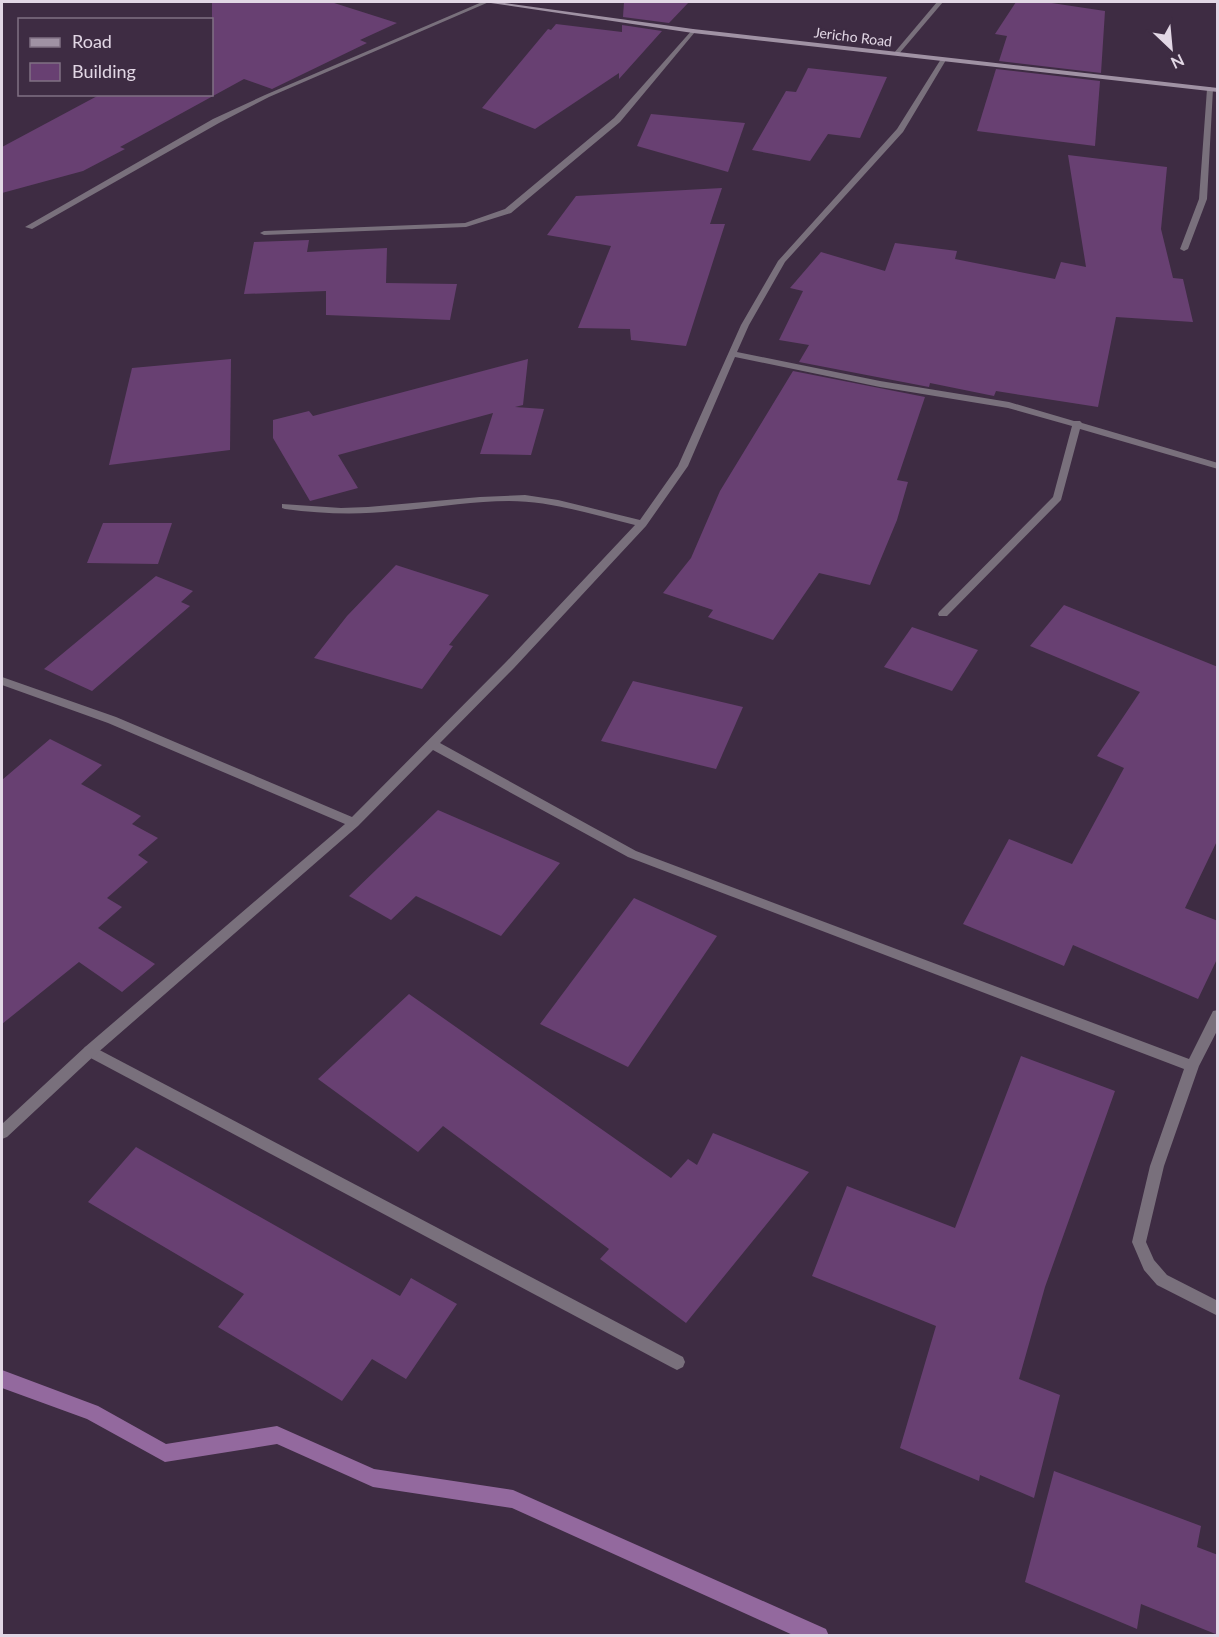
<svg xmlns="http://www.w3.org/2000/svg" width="1219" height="1637" font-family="Lato,sans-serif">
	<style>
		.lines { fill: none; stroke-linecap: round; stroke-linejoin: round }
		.stream { fill: #93699e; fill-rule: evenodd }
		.building { fill: #684072 }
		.lane { fill: #79707c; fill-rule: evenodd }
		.street { fill: #79707c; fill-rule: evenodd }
		.secondary { fill: #a092a4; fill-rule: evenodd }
		.labels { text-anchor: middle; stroke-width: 4.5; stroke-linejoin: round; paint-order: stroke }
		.far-street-label { font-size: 14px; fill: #e2d7e5; stroke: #3e2c43 }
	</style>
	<rect width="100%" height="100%" fill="#3e2c43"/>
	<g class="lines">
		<polygon class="stream" points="2,1370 98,1406 166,1444 277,1426 374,1469 513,1490 826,1629 829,1636 795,1636 512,1508 373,1487 277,1444 165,1462 87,1419 2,1388"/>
	</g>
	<g class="building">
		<polygon points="212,2 331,2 397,23 360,40 367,43 272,89 244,79 120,147 125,149 83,171 2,193 2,147 101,94 212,94"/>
		<polygon points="624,2 689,2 669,23 623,17"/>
		<polygon points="1016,2 1045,2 1105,11 1101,73 999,61 1007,36 995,34"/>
		<polygon points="556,24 622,32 622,25 662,31 619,79 619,73 535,129 482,108 548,29 551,30"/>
		<polygon points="808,68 887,77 860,138 828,134 810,161 752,150 786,91 796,92"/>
		<polygon points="996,69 1100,81 1095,146 977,131"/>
		<polygon points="651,114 745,123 728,172 637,146"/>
		<polygon points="1068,155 1167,167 1161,229 1173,278 1183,279 1193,322 1116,317 1098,407 996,391 994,396 930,383 929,387 799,362 809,345 779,340 803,291 790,288 821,252 885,271 895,243 957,251 955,259 1055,279 1061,262 1086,267"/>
		<polygon points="722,188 710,224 725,224 686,346 631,340 630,329 578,328 611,246 547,235 576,196"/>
		<polygon points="309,240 307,252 387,248 386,283 457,284 450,320 326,315 326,291 244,294 254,242"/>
		<polygon points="231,359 230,450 109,465 132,368"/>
		<polygon points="528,359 523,405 515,407 544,409 531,455 480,454 493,413 338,455 358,488 310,501 273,438 273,420 309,411 313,416"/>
		<polygon points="793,371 925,397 897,480 908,482 897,520 870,585 819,573 773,640 708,617 713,610 663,593 691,558 720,491"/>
		<polygon points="103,523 172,523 158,564 87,563"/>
		<polygon points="396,565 489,595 449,645 453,646 422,689 314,658 347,616"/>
		<polygon points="156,576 193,591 181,602 190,606 92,691 44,669"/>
		<polygon points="1064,605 1218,667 1218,839 1185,908 1218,921 1218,957 1198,999 1073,945 1064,966 963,924 1009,839 1072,864 1124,768 1097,756 1140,692 1030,646"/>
		<polygon points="912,627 978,650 952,691 884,667"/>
		<polygon points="633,681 743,707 716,769 601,741"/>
		<polygon points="50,739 102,765 81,784 141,816 132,824 158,838 138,855 148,862 107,898 122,907 98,928 155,964 122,992 79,962 2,1024 2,780"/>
		<polygon points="438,810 560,863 501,936 416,896 391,920 349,896"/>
		<polygon points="634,898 717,936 628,1067 540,1024"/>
		<polygon points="409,994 671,1178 688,1159 697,1165 713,1133 809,1172 686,1323 600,1259 609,1249 443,1126 418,1152 318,1079"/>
		<polygon points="1021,1056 1115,1091 1045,1287 1019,1379 1060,1395 1034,1498 980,1475 979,1481 900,1448 936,1326 812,1276 847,1186 955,1228"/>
		<polygon points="136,1147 400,1296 411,1278 457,1304 406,1379 372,1359 342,1401 218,1327 244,1294 88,1202"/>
		<polygon points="1054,1471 1201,1526 1197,1547 1218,1555 1218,1635 1141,1604 1137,1629 1025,1582"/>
	</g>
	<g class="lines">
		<polygon class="lane" points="90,1045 683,1357 685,1362 683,1367 677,1370 671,1367 85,1055 83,1051 85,1047"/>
		<g class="street">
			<polygon points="482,2 489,2 269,97 219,123 32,229 25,227 213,119 265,95"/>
			<polygon points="937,2 943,2 898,55 894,55 894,53"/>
			<polygon points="693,29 696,31 695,32 620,122 511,213 466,227 264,235 260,233 264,231 465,223 505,209 614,118"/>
			<path d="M941,59l5,1 -43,72 -118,130 -36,63 -12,27 143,29 129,21 65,19h6l2,2 136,40v6l-138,-40 -19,71 -114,116h-8l-1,-2 1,-2 114,-115 19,-71 -64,-18 -128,-21 -145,-30 -47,109 -42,60 -132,142 -74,75 196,108 553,208 24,-48 5,-1v19l-19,37 -35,100 -18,76 8,18 13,15 51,26v15l-61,-31 -13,-15 -12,-28 18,-76 34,-97 -556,-212 -195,-107 -75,76 -263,229 -88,82 -5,2v-15l83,-77 260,-223 -237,-101 -106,-38v-8l114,40 236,100 154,-155 129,-137c-41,-10 -83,-24 -126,-24 -38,0 -76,7 -114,10 -37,4 -73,3 -110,-2l-3,-1v-4l59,4 27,-1 112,-10 45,-2 33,5 82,20 38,-54 63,-141 37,-64 119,-132z"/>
			<polygon points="1210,87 1213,89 1207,199 1188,249 1184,251 1180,249 1199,199 1207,89"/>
		</g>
		<polygon class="secondary" points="484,2 497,2 693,29 1218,88 1218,92 693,33"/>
	</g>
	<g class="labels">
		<g class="far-street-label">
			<text transform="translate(853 37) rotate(7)" y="5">Jericho Road</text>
		</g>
	</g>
	<rect width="1219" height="1637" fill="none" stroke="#e2d7e5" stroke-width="6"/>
	<rect x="18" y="18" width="195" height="78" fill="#3e2c43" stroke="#807084" stroke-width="1.5"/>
	<rect x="30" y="38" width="30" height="9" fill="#a092a4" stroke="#807084" stroke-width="1.5"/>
	<text x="72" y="48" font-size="18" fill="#e2d7e5">Road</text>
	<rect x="30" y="63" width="30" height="18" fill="#684072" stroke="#807084" stroke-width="1.5"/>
	<text x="72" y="78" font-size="18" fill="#e2d7e5">Building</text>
	<g transform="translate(1171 48) rotate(154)" stroke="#3e2c43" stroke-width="4.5" paint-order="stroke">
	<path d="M0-4.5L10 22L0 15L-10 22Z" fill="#e2d7e5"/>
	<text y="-9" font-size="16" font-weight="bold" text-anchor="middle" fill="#e2d7e5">N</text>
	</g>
</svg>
